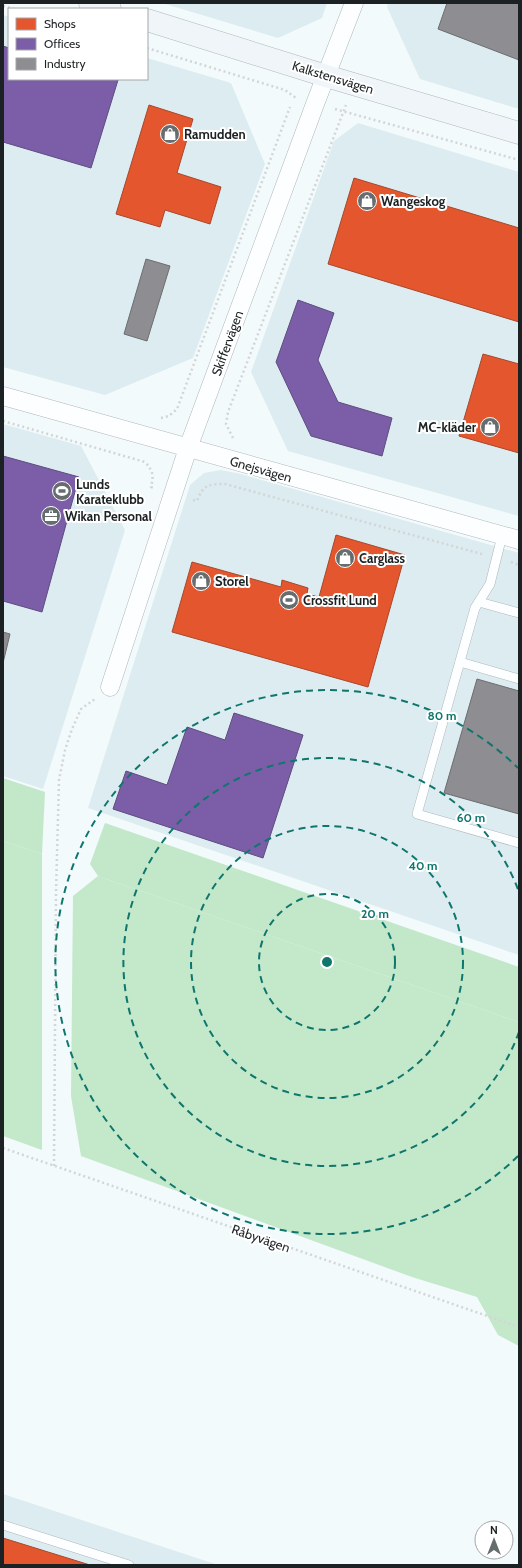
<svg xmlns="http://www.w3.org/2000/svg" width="522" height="1568" font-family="Cabin,sans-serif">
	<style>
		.built { fill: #dcecf0 }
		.green { fill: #c3e8ca }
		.forest { fill: #c2e8c9 }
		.shops { fill: #e4572e; stroke: #a8472b }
		.offices { fill: #7b5ea7; stroke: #5e4c7f }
		.industry { fill: #8d8d92; stroke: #6b6d71 }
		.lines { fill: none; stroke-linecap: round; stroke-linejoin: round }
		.lane-casing { stroke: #b2b7b9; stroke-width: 10 }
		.street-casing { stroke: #b2b7b9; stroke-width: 19 }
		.secondary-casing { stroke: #b2b7b9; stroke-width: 23 }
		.path { stroke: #d3d5d6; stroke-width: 2.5; stroke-dasharray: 2 3; stroke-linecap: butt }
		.lane { stroke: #fdfeff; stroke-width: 9 }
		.street { stroke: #fdfeff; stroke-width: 18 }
		.secondary { stroke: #eff5f8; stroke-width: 22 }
		.ring { fill: none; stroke: #0f766e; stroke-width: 2; stroke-dasharray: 7 5 }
		.labels { text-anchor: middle; stroke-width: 4; stroke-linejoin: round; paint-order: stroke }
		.street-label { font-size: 13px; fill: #1c2123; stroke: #fff }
		.poi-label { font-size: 13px; font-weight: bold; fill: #1c2123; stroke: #fff; text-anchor: start }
		.centre { fill: #0f766e; stroke: #fff; stroke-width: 2 }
		.ring-label { font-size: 12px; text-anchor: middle; font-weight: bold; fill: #0f766e; stroke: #fff; stroke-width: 4; stroke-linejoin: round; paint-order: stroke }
	</style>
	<rect width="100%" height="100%" fill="#f2fafc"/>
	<g class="built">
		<polygon points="162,3 327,3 322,18 278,38"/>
		<polygon points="388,3 519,3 519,109 420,79 387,7"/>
		<polygon points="3,15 9,17 9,79 147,79 147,58 231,83 265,164 193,358 105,395 3,367"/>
		<polygon points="358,123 519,172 519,516 288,451 251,372 334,141"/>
		<polygon points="3,424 81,446 125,530 43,789 3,776"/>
		<polygon points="221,470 241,474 519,553 519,955 88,808 190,485 204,473"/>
		<polygon points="3,1494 218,1565 3,1565"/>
	</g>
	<g class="green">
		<polygon points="3,841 42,854 42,1150 3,1136"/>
		<polygon points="98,876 519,1022 519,1346 498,1335 477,1297 412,1277 81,1156 71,1096 73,896"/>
	</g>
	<g class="forest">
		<polygon points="3,778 45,792 42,854 3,841"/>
		<polygon points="105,823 519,967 519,1022 98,876 90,864"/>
	</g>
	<g class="shops">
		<polygon points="149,105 193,119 177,173 221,187 210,224 165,210 160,227 116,214"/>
		<polygon points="354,178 519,228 519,322 328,264"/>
		<polygon points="483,354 519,364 519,453 459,436"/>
		<polygon points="336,535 405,555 368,687 172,632 192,562 281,587 282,580 308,588 307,594 319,597"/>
		<polygon points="3,1538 90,1565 3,1565"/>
	</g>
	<g class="offices">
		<polygon points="3,46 9,48 9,79 113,79 118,80 91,168 3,142"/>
		<polygon points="298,300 334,313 318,360 338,402 392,418 382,456 311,436 276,362"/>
		<polygon points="3,456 79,477 42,612 3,601"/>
		<polygon points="234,713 303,735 263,858 113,809 126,771 167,785 187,727 225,740"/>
	</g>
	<g class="industry">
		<polygon points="447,3 519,3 519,60 438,29"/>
		<polygon points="146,259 170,266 147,341 124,334"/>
		<polygon points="3,632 10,634 3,663"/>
		<polygon points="477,679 519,691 519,814 444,793"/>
	</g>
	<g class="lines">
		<g class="lane-casing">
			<g id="lane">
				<polyline points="502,536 490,584 475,608 417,814 519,843"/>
				<polyline points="479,602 519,613"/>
				<polyline points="460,662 519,679"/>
				<polyline points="3,1525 129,1565"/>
			</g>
		</g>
		<g class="street-casing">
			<g id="street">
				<polyline points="3,396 519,540"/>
				<polyline points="110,687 188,448 315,104 354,3"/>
			</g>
		</g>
		<g class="secondary-casing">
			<g id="secondary">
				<polyline points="90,3 110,9"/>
				<polyline points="147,20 326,76 519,133"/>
			</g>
		</g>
		<g class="path">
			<polyline points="3,6 14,9"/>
			<polyline points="147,48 285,90 296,98"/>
			<polyline points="335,109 519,160"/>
			<polyline points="161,418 169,416 177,409 290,107"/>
			<path d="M3,421l142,41c8,9 9,13 6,25l3,1"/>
			<polyline points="233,438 226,424 228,412 346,105"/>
			<path d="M193,500l4,1c6,-16 11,-17 28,-17l257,70"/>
			<polyline points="511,562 519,565"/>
			<polyline points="3,1148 519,1327"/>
			<polyline points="54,1166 56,892 59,780 65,750 72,729 81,709 95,699"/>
		</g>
		<use href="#lane" class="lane"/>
		<use href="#street" class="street"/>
		<use href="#secondary" class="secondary"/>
	</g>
	<g class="ring">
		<circle cx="327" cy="962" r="68"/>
		<circle cx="327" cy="962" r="136"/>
		<path d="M519 1032A204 204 0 1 1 519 892"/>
		<path d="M518 1156A272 272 0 1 1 518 768"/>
	</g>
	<defs>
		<g id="shop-disc" transform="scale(1)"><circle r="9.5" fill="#676d6f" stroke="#fff"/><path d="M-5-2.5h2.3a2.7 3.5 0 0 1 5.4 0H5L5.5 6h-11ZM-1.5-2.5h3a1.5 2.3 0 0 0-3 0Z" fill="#fff"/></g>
		<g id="stadium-disc" transform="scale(1)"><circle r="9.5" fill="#676d6f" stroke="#fff"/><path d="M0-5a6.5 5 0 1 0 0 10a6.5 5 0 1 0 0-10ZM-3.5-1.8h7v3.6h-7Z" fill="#fff"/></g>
		<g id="office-disc" transform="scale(1)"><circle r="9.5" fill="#676d6f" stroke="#fff"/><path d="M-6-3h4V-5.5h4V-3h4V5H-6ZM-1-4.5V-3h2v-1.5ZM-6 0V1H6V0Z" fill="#fff"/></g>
	</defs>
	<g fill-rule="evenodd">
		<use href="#shop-disc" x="170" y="134"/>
		<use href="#shop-disc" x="367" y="201"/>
		<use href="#shop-disc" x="490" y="427"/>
		<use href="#stadium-disc" x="62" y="491"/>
		<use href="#office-disc" x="51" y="516"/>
		<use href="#shop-disc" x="345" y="558"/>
		<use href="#shop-disc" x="201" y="581"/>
		<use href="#stadium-disc" x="289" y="600"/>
	</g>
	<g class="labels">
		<g class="street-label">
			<text transform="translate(333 77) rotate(17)" y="5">Kalkstensvägen</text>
			<text transform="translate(227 343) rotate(-70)" y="5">Skiffervägen</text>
			<text transform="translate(261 469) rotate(16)" y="5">Gnejsvägen</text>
			<text transform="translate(261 1238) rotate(19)" y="5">Råbyvägen</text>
		</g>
		<g class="poi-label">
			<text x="184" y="139">Ramudden</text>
			<text x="381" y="206">Wangeskog</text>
			<text x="476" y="432" text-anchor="end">MC-kläder</text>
			<text x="76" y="489">Lunds<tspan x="76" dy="15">Karateklubb</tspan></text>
			<text x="65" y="521">Wikan Personal</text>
			<text x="359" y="563">Carglass</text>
			<text x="215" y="586">Storel</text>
			<text x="303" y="605">Crossfit Lund</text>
		</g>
	</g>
	<circle cx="327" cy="962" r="6" class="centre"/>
	<g class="ring-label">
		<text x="442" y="720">80 m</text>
		<text x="471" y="822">60 m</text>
		<text x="423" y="870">40 m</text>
		<text x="375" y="918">20 m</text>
	</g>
	<rect width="522" height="1568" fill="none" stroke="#1c2123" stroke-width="8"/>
	<rect x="8" y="8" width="140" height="72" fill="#ffffff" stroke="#a4a6a7"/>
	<rect x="16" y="18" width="20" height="12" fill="#e4572e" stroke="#a4a6a7"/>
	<text x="44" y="28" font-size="12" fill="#1c2123">Shops</text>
	<rect x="16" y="38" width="20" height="12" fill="#7b5ea7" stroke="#a4a6a7"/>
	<text x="44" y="48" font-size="12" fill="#1c2123">Offices</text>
	<rect x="16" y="58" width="20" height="12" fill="#8d8d92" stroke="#a4a6a7"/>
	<text x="44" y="68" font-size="12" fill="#1c2123">Industry</text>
	<g transform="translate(494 1540)"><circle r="19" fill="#ffffff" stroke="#a4a6a7"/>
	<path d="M0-3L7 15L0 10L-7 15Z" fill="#676d6f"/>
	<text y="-6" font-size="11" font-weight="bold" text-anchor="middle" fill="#1c2123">N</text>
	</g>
</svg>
